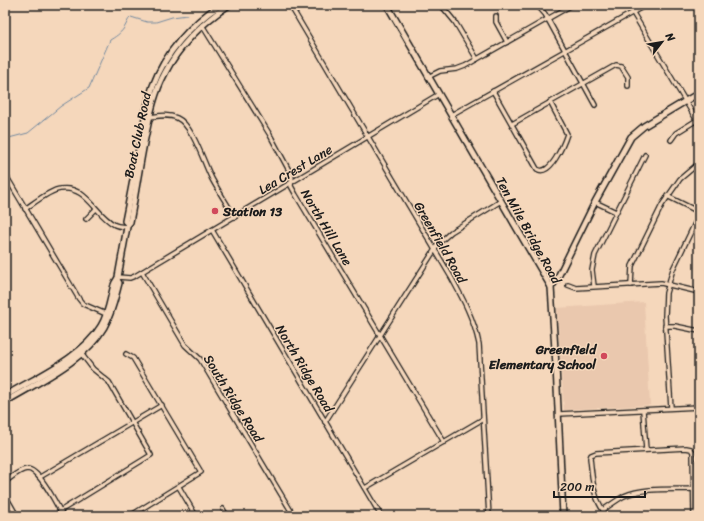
<svg xmlns="http://www.w3.org/2000/svg" width="704" height="521" font-family="Sriracha,sans-serif">
	<style>
		.built { fill: #eac8ae }
		.lines { fill: none; stroke-linecap: round; stroke-linejoin: round }
		.stream { stroke: #73899f; stroke-width: 1 }
		.street-casing { stroke: #1c1c1c; stroke-width: 6 }
		.secondary-casing { stroke: #1c1c1c; stroke-width: 8 }
		.street { stroke: #f5d7bb; stroke-width: 3.5 }
		.secondary { stroke: #f5d7bb; stroke-width: 5 }
		.poi-dot { fill: #d1495b; stroke: #f5d7bb; stroke-width: 1.5 }
		.labels { text-anchor: middle; stroke-width: 3; stroke-linejoin: round; paint-order: stroke }
		.street-label { font-size: 13px; fill: #1c1c1c; stroke: #f5d7bb }
		.poi-label { font-size: 13px; font-weight: bold; fill: #1c1c1c; stroke: #f5d7bb; text-anchor: start }
	</style>
	<rect width="100%" height="100%" fill="#f5d7bb"/>
	<filter id="ink" filterUnits="userSpaceOnUse"><feTurbulence type="fractalNoise" baseFrequency=".025" numOctaves="2"/><feDisplacementMap in="SourceGraphic" scale="8" xChannelSelector="R" yChannelSelector="G"/><feConvolveMatrix kernelMatrix="1 2 1 2 8 2 1 2 1" color-interpolation-filters="sRGB"/></filter>
	<g filter="url(#ink)">
		<polygon class="built" points="644,302 650,405 564,410 557,308"/>
		<g class="lines">
			<path class="stream" d="M5,139l23,-6 33,-27 28,-18 21,-48c5,-3 10,-6 14,-12 3,-4 3,-8 7,-11l16,5h9l16,-5 16,-2"/>
			<g class="street-casing">
				<g id="street">
					<path d="M290,5l161,272c12,22 23,42 28,67l10,172"/>
					<polyline points="441,5 455,22 477,59"/>
					<polyline points="537,5 545,14 595,105"/>
					<polyline points="633,13 699,124"/>
					<polyline points="496,16 496,22 507,42"/>
					<polyline points="202,25 270,135 292,176 291,186 296,195 444,442"/>
					<polyline points="428,77 440,71 457,69 465,66 572,5"/>
					<path d="M493,91l44,78c13,9 27,-26 30,-35l-17,-32"/>
					<polyline points="451,115 646,5"/>
					<path d="M150,117c9,-1 18,-3 27,1 16,7 27,46 35,61 7,13 15,25 23,38"/>
					<polyline points="512,124 616,65 621,66 628,77 628,86"/>
					<polyline points="671,140 676,133 697,120"/>
					<polyline points="5,174 79,299 83,304 106,314"/>
					<polyline points="667,196 699,212"/>
					<polyline points="595,202 616,212"/>
					<path d="M25,209c9,-6 25,-19 35,-20 27,-4 35,26 55,36 4,2 8,1 12,2"/>
					<polyline points="86,219 96,209"/>
					<polyline points="212,230 381,516"/>
					<polyline points="142,272 185,345 200,359 294,516"/>
					<polyline points="118,277 130,278 135,276 439,94"/>
					<polyline points="568,285 576,288 661,283 699,292"/>
					<polyline points="631,285 632,266 662,205 680,179 699,163"/>
					<polyline points="594,286 592,270 595,255 645,155"/>
					<polyline points="665,326 675,326 699,331"/>
					<polyline points="126,354 133,358 201,472 130,516"/>
					<polyline points="671,408 665,316 666,293 673,269 699,215"/>
					<polyline points="643,410 646,450"/>
					<polyline points="559,414 699,407"/>
					<polyline points="325,422 439,243 451,232 501,201"/>
					<polyline points="40,477 162,405"/>
					<path d="M5,482c7,-5 14,-12 22,-13 13,0 30,37 36,47"/>
					<polyline points="179,487 196,516"/>
					<polyline points="365,488 483,419"/>
					<polyline points="5,495 17,516"/>
					<polyline points="223,509 227,516"/>
					<path d="M603,510c7,-5 14,-10 21,-14 21,-9 48,-6 70,-7"/>
					<polyline points="60,511 151,455 109,382 93,369 80,352"/>
					<path d="M607,516c-15,-20 -14,-34 -17,-58l1,-3 5,-2 90,-5 5,1 2,3 1,64"/>
				</g>
			</g>
			<g class="secondary-casing">
				<g id="secondary">
					<polyline points="387,5 551,287 556,366 563,516"/>
					<path d="M128,224l2,-2c5,-26 9,-53 14,-79 5,-23 9,-48 21,-70 15,-29 37,-50 64,-68"/>
					<polyline points="551,287 557,279 595,202 631,137 644,126 699,93"/>
					<path d="M5,396c31,-19 77,-38 96,-70 8,-13 9,-27 13,-41 1,-4 3,-4 4,-8l9,-50 1,-3 -3,-3c6,-29 11,-58 17,-87 3,-16 5,-32 11,-48 12,-33 38,-62 67,-81"/>
					<path d="M5,402c33,-20 80,-41 99,-75 8,-14 11,-29 15,-44l-2,-3"/>
				</g>
			</g>
			<use href="#street" class="street"/>
			<use href="#secondary" class="secondary"/>
		</g>
	</g>
	<g class="poi-dot">
		<circle cx="215" cy="211" r="4"/>
		<circle cx="604" cy="356" r="4"/>
	</g>
	<g class="labels">
		<g class="street-label">
			<text transform="translate(137 135) rotate(-78)" y="5">Boat Club Road</text>
			<text transform="translate(295 169) rotate(-31)" y="5">Lea Crest Lane</text>
			<text transform="translate(327 227) rotate(59)" y="5">North Hill Lane</text>
			<text transform="translate(529 230) rotate(61)" y="5">Ten Mile Bridge Road</text>
			<text transform="translate(441 242) rotate(60)" y="5">Greenfield Road</text>
			<text transform="translate(305 368) rotate(59)" y="5">North Ridge Road</text>
			<text transform="translate(234 398) rotate(58)" y="5">South Ridge Road</text>
		</g>
		<g class="poi-label">
			<text x="223" y="216">Station 13</text>
			<text x="596" y="354" text-anchor="end">Greenfield<tspan x="596" dy="15">Elementary School</tspan></text>
		</g>
	</g>
	<rect width="704" height="521" fill="none" stroke="#f5d7bb" stroke-width="20"/>
	<rect x="10" y="10" width="684" height="501" fill="none" stroke="#1c1c1c" stroke-width="1.5" filter="url(#ink)"/>
	<g transform="translate(662 42) rotate(59)" stroke="#f5d7bb" stroke-width="3" paint-order="stroke">
	<path d="M0-3L7 15L0 10L-7 15Z" fill="#1c1c1c"/>
	<text y="-6" font-size="11" font-weight="bold" text-anchor="middle" fill="#1c1c1c">N</text>
	</g>
	<path d="M554 491v6h91v-6" fill="none" stroke="#1c1c1c" stroke-width="2"/>
	<text x="560" y="491" font-size="12" fill="#1c1c1c" stroke="#f5d7bb" stroke-width="3" paint-order="stroke">200 m</text>
</svg>
